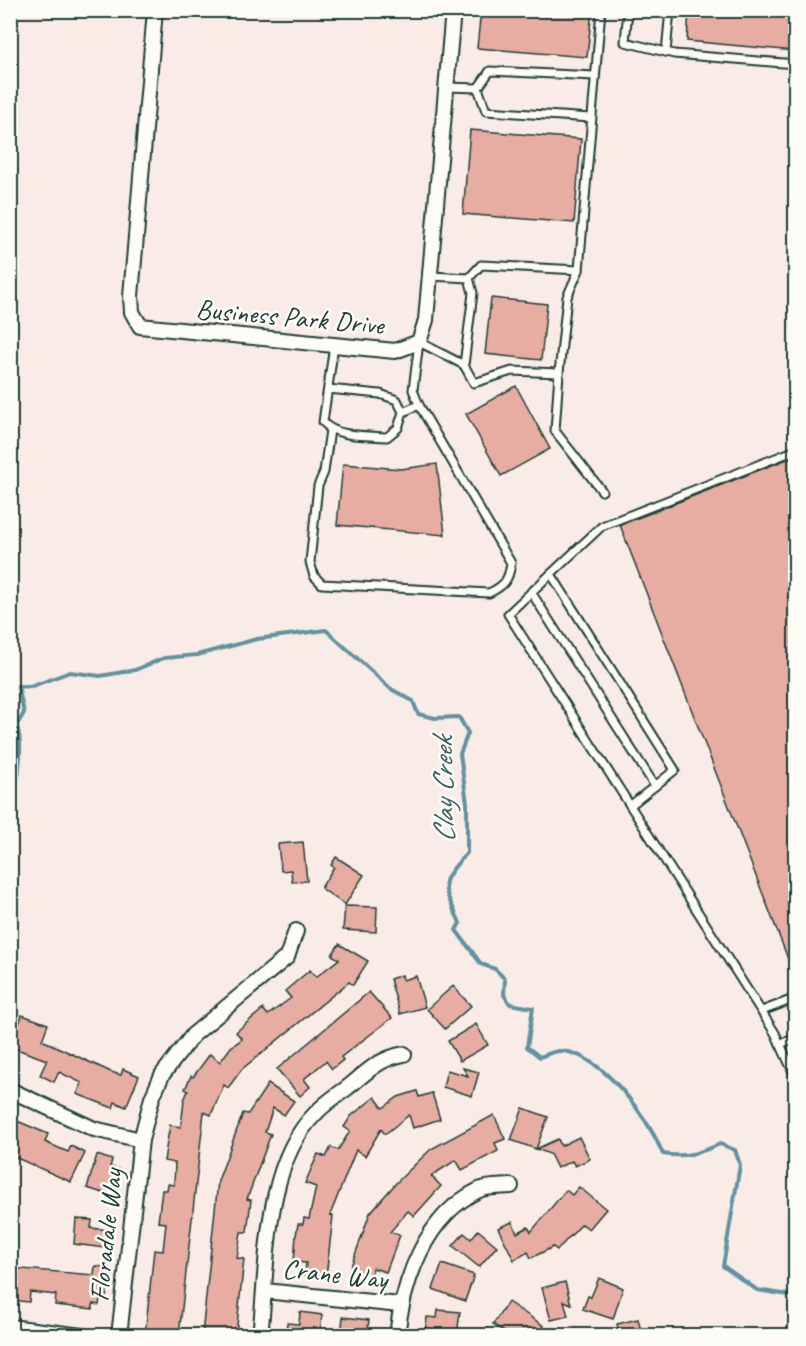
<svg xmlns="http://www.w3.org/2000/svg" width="806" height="1346" font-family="Caveat,sans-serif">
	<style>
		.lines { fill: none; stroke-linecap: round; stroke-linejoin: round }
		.stream { stroke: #6092a2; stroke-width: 4 }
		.building { fill: #e7ada3; stroke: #1f3d34; stroke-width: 1.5 }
		.lane-casing { stroke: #1f3d34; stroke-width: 11 }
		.street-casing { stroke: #1f3d34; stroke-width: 18 }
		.lane { stroke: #fdfcf7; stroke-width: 7 }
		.street { stroke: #fdfcf7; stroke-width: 14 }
		.labels { text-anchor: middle; stroke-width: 5; stroke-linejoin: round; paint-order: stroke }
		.street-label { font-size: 28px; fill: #1f3d34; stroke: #fdfcf7 }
		.water-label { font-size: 30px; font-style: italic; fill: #3a6062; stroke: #fdfcf7 }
	</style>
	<rect width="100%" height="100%" fill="#f9ece6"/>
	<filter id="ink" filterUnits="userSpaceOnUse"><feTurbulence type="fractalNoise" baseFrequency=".0167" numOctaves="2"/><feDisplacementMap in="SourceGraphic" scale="12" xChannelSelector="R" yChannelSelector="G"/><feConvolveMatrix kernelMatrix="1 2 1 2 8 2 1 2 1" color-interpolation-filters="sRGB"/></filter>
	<g filter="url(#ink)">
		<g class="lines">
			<g class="stream">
				<path d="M10,716c18,15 8,71 0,93"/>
				<path d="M18,723l6,-10 -6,-27 12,1 40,-15 30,4 35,-6 29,-12 33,-3 60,-16 69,-9 65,59 22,12 5,13 17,4 24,-1 9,16 -8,21 7,49v50c-31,33 -24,31 -7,70l-4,7 25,34 14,5 10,10 -1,16 6,9 23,4 -6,39 13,10c7,-3 15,-7 23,-6 41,5 85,67 100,103 22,4 37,-1 57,-10l15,6 5,15 -17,101 34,24 32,5 7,4"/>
			</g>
		</g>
		<g class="building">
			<polygon points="481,10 592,10 587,57 477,48"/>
			<polygon points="689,10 795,10 795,51 687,41"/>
			<polygon points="470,130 581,139 574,223 463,214"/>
			<polygon points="491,298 547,304 541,360 485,354"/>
			<polygon points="516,386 550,449 501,476 466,414"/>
			<polygon points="795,456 795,977 620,525"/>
			<polygon points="343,464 401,469 437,464 445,535 337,525"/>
			<polygon points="303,842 307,881 292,882 291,870 281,871 278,844"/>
			<polygon points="336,857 364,875 345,905 321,888 334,867 331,865"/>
			<polygon points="345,906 377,907 376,932 343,930"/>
			<polygon points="339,944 368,961 353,985 349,982 242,1069 228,1088 224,1085 211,1115 204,1112 179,1335 145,1335 154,1250 163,1251 166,1223 158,1222 162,1190 167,1190 168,1184 174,1185 175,1163 164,1161 166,1148 170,1125 181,1127 184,1100 188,1091 185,1089 191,1076 193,1077 210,1054 220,1062 231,1047 242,1039 236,1032 263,1009 268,1015 291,998 285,991 298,980 310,970 316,977 339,959 332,955"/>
			<polygon points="402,975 403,980 416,976 425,1007 400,1014 390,979"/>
			<polygon points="453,986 471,1006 445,1029 427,1009"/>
			<polygon points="369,992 392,1018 341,1057 343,1060 332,1069 326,1061 304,1079 310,1087 300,1096 277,1069"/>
			<polygon points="22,1015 48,1024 42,1040 111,1072 121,1075 123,1069 139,1076 126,1107 115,1102 113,1108 77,1094 82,1083 59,1072 54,1082 40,1075 47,1060 11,1047"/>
			<polygon points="476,1024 488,1045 460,1061 448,1041"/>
			<polygon points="463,1068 479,1072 472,1096 443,1087 447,1070 468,1076"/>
			<polygon points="268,1084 294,1101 284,1115 273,1108 265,1132 271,1134 247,1199 251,1200 247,1232 241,1232 237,1258 244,1259 236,1335 202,1335 218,1181 243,1113 248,1114"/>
			<polygon points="417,1091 419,1097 432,1093 440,1119 413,1128 409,1115 385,1134 381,1129 365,1156 356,1150 330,1215 333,1216 326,1277 305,1275 306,1263 294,1262 296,1235 298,1224 303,1224 304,1218 309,1219 316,1187 305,1183 318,1154 326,1157 331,1147 338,1150 350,1131 344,1127 351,1116 375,1097 383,1108 398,1097"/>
			<polygon points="523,1108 548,1117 536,1149 511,1140"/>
			<polygon points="494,1115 505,1139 495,1143 498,1151 462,1170 456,1160 431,1176 441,1186 414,1216 408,1211 390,1232 400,1235 386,1272 373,1268 370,1278 349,1272 370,1213 396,1183 431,1149"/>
			<polygon points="10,1118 48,1134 45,1142 68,1152 71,1146 85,1153 71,1182 10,1155"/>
			<polygon points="579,1137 590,1159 575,1166 572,1161 557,1168 550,1154 536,1149 558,1139 561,1146"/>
			<polygon points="97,1155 112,1160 110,1167 120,1170 113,1196 87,1188"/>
			<polygon points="579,1187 606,1209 589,1229 582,1224 557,1250 553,1247 531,1258 528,1252 514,1260 498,1228 512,1222 517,1233 528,1227 531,1232 566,1190 572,1195"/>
			<polygon points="76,1219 92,1220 91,1228 108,1230 105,1248 74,1244"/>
			<polygon points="478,1230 497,1246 479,1267 453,1246 464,1233 471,1239"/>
			<polygon points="442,1264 474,1275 465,1301 433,1289"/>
			<polygon points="95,1266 109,1268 106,1300 100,1299 99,1305 93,1304 93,1309 55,1305 56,1295 30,1292 29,1302 10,1300 10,1268 94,1275"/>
			<polygon points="599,1278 623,1288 613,1319 583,1309 588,1296 591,1297"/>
			<polygon points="565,1282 571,1304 564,1301 568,1316 551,1320 542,1288"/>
			<polygon points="508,1302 544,1326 538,1335 509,1335 493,1324"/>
			<polygon points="438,1310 460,1312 457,1335 425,1333 427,1317 437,1318"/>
			<polygon points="300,1312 322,1315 320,1335 285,1335 287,1323 299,1324"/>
			<polygon points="343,1317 369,1320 367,1335 341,1335"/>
			<polygon points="638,1319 642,1335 620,1335 617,1324"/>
		</g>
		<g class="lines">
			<g class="lane-casing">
				<g id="lane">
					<polyline points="628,10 625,42 674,54 796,64"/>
					<polyline points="666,52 670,10"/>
					<polyline points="446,87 478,88 486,111 591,118"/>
					<polyline points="478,88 490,71 595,76"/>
					<polyline points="430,276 469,278 481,265 579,270"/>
					<polyline points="464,365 474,383 512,371 559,373 567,297 579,270 601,10"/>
					<polyline points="559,373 555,431 602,491"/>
					<path d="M328,389l52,5 17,6 6,12 -5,16 -11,9c-20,-2 -50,1 -64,-15l11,-77"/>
					<polyline points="403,412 419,405"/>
					<path d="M330,430l-6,42 -6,14 -8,76 4,14 8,8 167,9c15,-7 20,-13 22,-30l-92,-158 -6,-15 6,-48 45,23 9,-72 -4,-15"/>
					<polyline points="796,450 602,526 508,614 775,1033 796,1078"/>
					<polyline points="551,574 675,770 631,805"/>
					<polyline points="531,592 655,786"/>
					<polyline points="762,1011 796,998"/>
					<polyline points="780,1044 796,1038"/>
				</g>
			</g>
			<g class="street-casing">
				<g id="street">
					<polyline points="155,10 131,296 132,312 140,326 395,351 419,342 426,320 453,10"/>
					<polyline points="10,1090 94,1129 141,1140"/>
					<polyline points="265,1291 400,1305"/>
					<polyline points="10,1327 82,1336"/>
					<polyline points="119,1336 141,1140 152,1098 162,1075 193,1035 287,957 296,931"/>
					<path d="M260,1336c8,-69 3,-170 55,-222 9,-10 21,-18 32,-26 20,-16 31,-29 57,-34"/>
					<path d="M397,1336c6,-55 28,-120 82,-146 9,-4 22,-3 32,-4"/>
				</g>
			</g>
			<use href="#lane" class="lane"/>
			<use href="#street" class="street"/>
		</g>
	</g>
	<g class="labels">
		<g class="street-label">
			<text transform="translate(290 316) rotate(5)" y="10">Business Park Drive</text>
			<text transform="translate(105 1235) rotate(-84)" y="10">Floradale Way</text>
			<text transform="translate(335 1273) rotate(6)" y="10">Crane Way</text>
		</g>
		<g class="water-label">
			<text transform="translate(443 790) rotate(-91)" y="10">Clay Creek</text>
		</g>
	</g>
	<rect width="806" height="1346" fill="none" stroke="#fdfcf7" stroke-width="36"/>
	<rect x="18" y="18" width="770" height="1310" fill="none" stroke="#1f3d34" stroke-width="2" filter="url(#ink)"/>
</svg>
